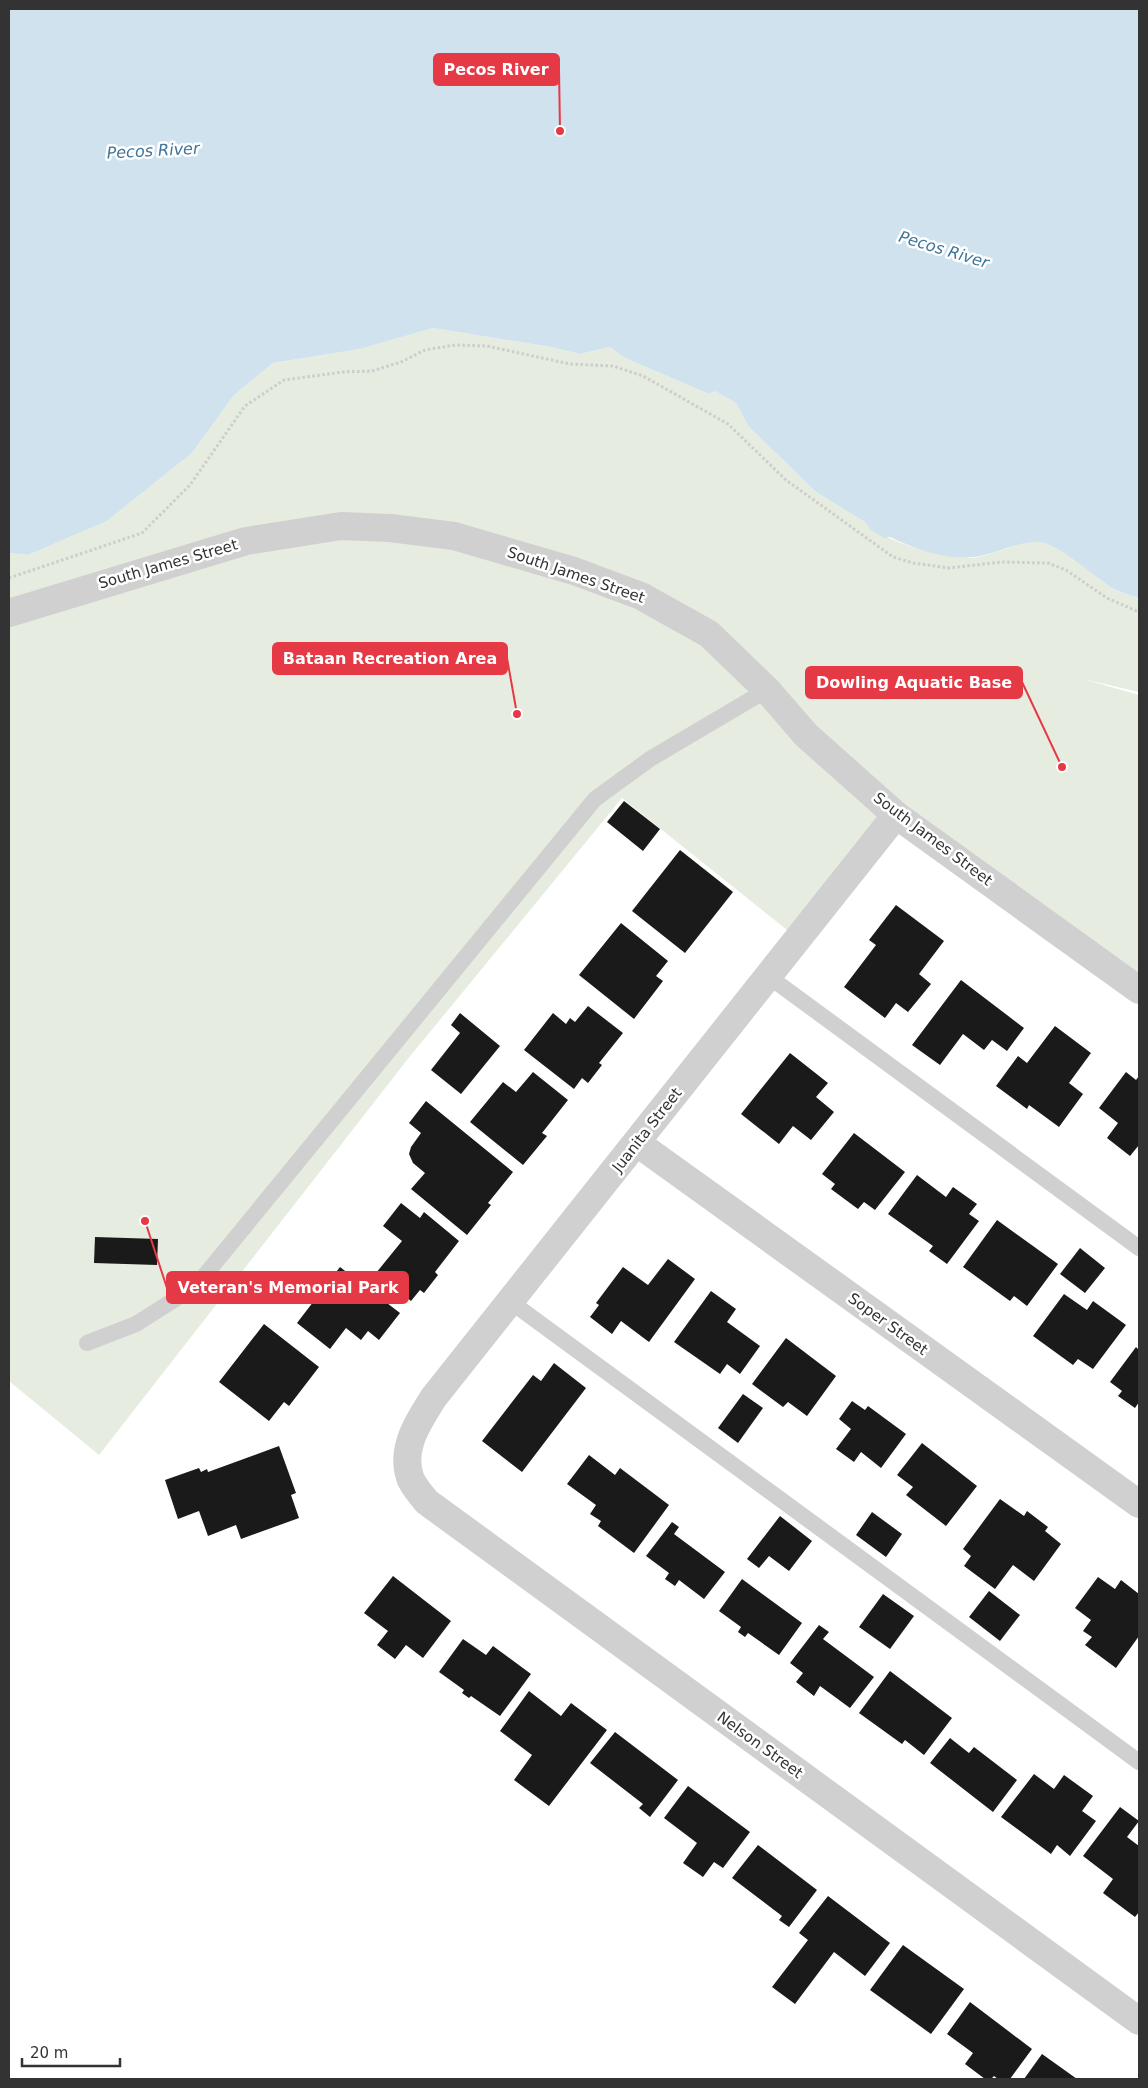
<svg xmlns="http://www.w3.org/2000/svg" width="1148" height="2088" font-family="'DejaVu Sans',sans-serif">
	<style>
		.green { fill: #e6ecdf }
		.water { fill: #cfe2ee }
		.building { fill: #1a1a1a }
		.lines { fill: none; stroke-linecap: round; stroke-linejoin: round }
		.path { stroke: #cdcdcd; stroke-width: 3; stroke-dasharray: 2.5 2.5; stroke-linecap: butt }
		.lane { stroke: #d0d0d0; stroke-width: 16 }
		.street { stroke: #d0d0d0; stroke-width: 28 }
		.labels { text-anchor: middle; stroke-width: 5; stroke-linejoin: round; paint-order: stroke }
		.street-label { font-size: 15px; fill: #333; stroke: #fff }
		.water-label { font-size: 16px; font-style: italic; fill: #3f7597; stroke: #fff }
		.leader { fill: none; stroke: #e63946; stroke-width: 2 }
		.callout-dot { fill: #e63946; stroke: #fff; stroke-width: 2 }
		.callout { fill: #e63946; stroke: #e63946; stroke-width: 2 }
		.callout-label { font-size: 16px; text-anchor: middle; font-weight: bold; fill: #fff }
	</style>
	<rect width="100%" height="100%" fill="#fff"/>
	<path class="green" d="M433,328l118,19 29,7 30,-7 15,11 84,36 6,-3 21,12 13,24 67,65 49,30c14,19 83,37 107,36 18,-1 52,-19 67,-16 30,6 50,33 75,47 7,4 17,6 25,9v94l-56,-13 56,16v295l-243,-175 -99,123 -175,-140 -215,262 -308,395 -90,-74v-828l19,2 79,-34 85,-68 42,-58 39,-32 87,-14z"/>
	<path class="water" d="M9,9h1130v589c-8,-3 -17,-5 -25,-9 -20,-11 -55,-47 -77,-47 -21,0 -43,13 -63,15 -25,4 -62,-9 -84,-20l-6,1 -13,-8 -6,-8 -49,-30 -67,-65 -13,-24 -21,-12 -6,3 -84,-36 -15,-11 -30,7 -29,-7 -118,-19 -73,21 -87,14 -39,32 -42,58 -85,68 -79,34 -19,-2z"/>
	<g class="building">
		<polygon points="624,801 660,829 643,851 607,822"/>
		<polygon points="680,850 733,892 685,953 632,911"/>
		<polygon points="896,905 944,941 919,974 931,984 908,1012 896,1003 885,1018 844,987 876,945 869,940"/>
		<polygon points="621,923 668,961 656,976 663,981 634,1019 579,975"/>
		<polygon points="961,980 1024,1028 1007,1051 992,1040 984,1050 963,1034 940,1065 912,1045"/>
		<polygon points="588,1006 623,1033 599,1063 602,1065 588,1083 582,1078 574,1089 524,1050 553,1013 566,1024 570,1018 575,1022"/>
		<polygon points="460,1013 500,1046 461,1094 431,1070 460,1033 451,1025"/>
		<polygon points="1055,1026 1091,1053 1069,1083 1083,1094 1059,1127 1029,1105 1027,1109 996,1086 1018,1056 1027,1063"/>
		<polygon points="790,1053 828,1083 816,1097 834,1112 811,1140 793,1126 779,1144 741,1114"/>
		<polygon points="533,1072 568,1100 542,1133 547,1136 523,1165 470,1122 503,1082 516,1092"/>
		<polygon points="1126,1072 1136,1080 1139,1076 1139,1145 1130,1156 1107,1138 1118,1123 1099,1108"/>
		<polygon points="426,1101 513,1172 488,1203 491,1205 467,1235 411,1189 425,1173 413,1163 409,1154 411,1147 421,1133 409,1123"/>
		<polygon points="854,1133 905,1172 875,1210 864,1202 858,1209 831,1189 835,1184 822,1174"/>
		<polygon points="917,1175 946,1197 953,1187 977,1204 969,1214 979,1221 947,1264 929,1251 933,1246 888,1214"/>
		<polygon points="401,1203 420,1218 424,1212 459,1241 435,1272 438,1275 424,1293 420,1290 411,1301 376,1273 402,1241 383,1226"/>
		<polygon points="997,1220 1058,1264 1027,1306 1014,1296 1010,1301 963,1267"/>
		<polygon points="95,1237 158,1239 157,1265 94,1263"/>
		<polygon points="1080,1248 1105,1268 1085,1293 1060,1274"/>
		<polygon points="668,1259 695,1279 649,1342 621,1321 612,1334 590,1317 599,1305 596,1303 623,1267 648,1285"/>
		<polygon points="340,1267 400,1313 379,1340 368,1331 361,1340 346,1328 330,1349 297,1323"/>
		<polygon points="711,1291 736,1309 727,1322 760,1346 740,1374 727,1364 720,1374 674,1342"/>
		<polygon points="1064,1294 1087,1310 1093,1301 1126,1325 1093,1369 1078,1359 1073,1365 1033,1336"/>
		<polygon points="264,1324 319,1367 289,1406 284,1402 269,1421 219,1382"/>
		<polygon points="786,1338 836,1376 807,1416 788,1402 783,1407 752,1384"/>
		<polygon points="1136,1347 1139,1350 1139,1402 1135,1408 1118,1396 1122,1391 1110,1382"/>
		<polygon points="554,1363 586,1388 522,1472 482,1441 533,1375 541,1381"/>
		<polygon points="743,1394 763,1408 738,1443 718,1428"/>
		<polygon points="852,1401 865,1410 868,1406 906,1434 881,1468 861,1452 854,1462 836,1449 851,1429 839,1419"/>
		<polygon points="922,1443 977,1486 946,1526 906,1495 913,1487 897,1475"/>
		<polygon points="279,1446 296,1493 291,1495 299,1518 241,1539 236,1525 208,1536 199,1511 178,1519 165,1480 199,1468 201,1472 207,1469 208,1472"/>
		<polygon points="589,1455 615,1475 620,1468 669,1505 634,1553 598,1526 601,1521 590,1514 596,1505 567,1484"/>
		<polygon points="1000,1499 1024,1516 1027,1511 1048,1527 1045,1531 1061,1544 1034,1581 1013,1565 995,1589 964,1566 971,1556 963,1549"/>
		<polygon points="872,1512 902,1534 886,1557 856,1535"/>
		<polygon points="780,1516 812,1541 789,1571 769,1556 759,1568 747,1559"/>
		<polygon points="672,1522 679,1527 674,1534 725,1572 704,1599 679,1580 675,1586 665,1579 669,1573 646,1556"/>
		<polygon points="393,1576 451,1621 423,1658 406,1645 395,1659 377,1645 388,1631 364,1613"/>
		<polygon points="1098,1577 1115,1589 1121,1580 1139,1594 1139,1636 1116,1668 1085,1645 1092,1637 1083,1631 1091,1620 1075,1608"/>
		<polygon points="742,1579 802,1623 779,1655 748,1633 745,1637 738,1632 741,1627 719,1611"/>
		<polygon points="989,1591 1020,1615 1000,1641 969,1617"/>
		<polygon points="883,1594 914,1616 890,1649 859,1627"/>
		<polygon points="819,1625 829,1632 823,1639 874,1677 850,1708 820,1686 814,1696 796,1682 803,1673 790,1663"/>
		<polygon points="463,1639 486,1655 493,1646 531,1674 500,1716 471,1696 469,1698 462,1693 464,1690 439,1672"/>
		<polygon points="890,1671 952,1718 924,1755 905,1740 902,1744 859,1713"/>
		<polygon points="529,1691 561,1716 571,1703 607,1730 549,1806 514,1780 532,1755 500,1731"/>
		<polygon points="615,1732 678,1780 650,1817 639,1808 643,1804 590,1763"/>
		<polygon points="950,1738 969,1753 974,1747 1017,1780 993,1812 930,1763"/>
		<polygon points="1034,1774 1054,1789 1064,1775 1093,1796 1082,1811 1096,1821 1070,1856 1057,1845 1051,1854 1001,1817"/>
		<polygon points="688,1786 750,1832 723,1868 714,1862 703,1877 683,1863 697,1843 664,1818"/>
		<polygon points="1120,1807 1139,1821 1127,1837 1139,1846 1139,1912 1135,1917 1103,1893 1113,1879 1083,1856"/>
		<polygon points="758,1845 817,1890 789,1927 779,1920 782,1916 732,1878"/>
		<polygon points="828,1896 890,1943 865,1976 834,1952 795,2004 772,1987 808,1940 799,1933"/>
		<polygon points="903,1945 964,1989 931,2034 870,1990"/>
		<polygon points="970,2002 1032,2049 1010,2079 998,2079 994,2076 991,2079 985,2079 965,2064 973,2053 947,2034"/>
		<polygon points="1042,2054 1077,2079 1024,2079"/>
	</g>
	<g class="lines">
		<polyline class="path" points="9,578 142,533 190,485 245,406 284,380 343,372 372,371 401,362 425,350 455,345 487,346 570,364 613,366 643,376 728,424 786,480 893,557 913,563 949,568 1001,562 1048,563 1066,570 1107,598 1139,612"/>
		<g class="lane">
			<polyline points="768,976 1139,1248"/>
			<polyline points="511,1302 1139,1762"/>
			<polyline points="87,1343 136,1324 196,1286 595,799 650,759 767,690"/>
		</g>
		<g class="street">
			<polyline points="9,613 246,541 341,526 390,528 454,536 574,571 641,596 709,634 767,690 806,735 896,815 1139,990"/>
			<path d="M896,815l-462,582c-16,25 -35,53 -23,83 4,8 11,16 16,22l712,519"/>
			<polyline points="637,1143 1139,1504"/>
		</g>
	</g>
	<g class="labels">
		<g class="street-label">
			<text transform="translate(168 564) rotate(-16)" y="5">South James Street</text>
			<text transform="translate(576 575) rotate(19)" y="5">South James Street</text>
			<text transform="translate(933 839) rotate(37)" y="5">South James Street</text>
			<text transform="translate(647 1130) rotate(-52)" y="5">Juanita Street</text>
			<text transform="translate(888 1324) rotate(36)" y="5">Soper Street</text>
			<text transform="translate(760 1745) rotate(36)" y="5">Nelson Street</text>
		</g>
		<g class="water-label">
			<text transform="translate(153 150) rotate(-3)" y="6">Pecos River</text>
			<text transform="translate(944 249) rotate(17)" y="6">Pecos River</text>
		</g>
	</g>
	<path class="leader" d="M560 131L559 69M517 714L507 658M1062 767L1022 682M145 1221L167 1288"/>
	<g class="callout-dot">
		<circle cx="560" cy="131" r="5"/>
		<circle cx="517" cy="714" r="5"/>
		<circle cx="1062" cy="767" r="5"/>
		<circle cx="145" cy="1221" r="5"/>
	</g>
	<g class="callout">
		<rect x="434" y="54" width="125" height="31" rx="5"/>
		<rect x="273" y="643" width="234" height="31" rx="5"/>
		<rect x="806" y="667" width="216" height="31" rx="5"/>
		<rect x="167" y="1272" width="241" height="31" rx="5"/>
	</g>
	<g class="callout-label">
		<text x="496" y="75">Pecos River</text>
		<text x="390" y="664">Bataan Recreation Area</text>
		<text x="914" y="688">Dowling Aquatic Base</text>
		<text x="288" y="1293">Veteran's Memorial Park</text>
	</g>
	<rect width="1148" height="2088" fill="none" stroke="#333333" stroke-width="20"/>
	<path d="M22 2058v8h98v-8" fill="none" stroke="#333333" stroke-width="2.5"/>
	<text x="30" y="2058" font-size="15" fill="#333333" stroke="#ffffff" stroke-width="4" paint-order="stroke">20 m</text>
</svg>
